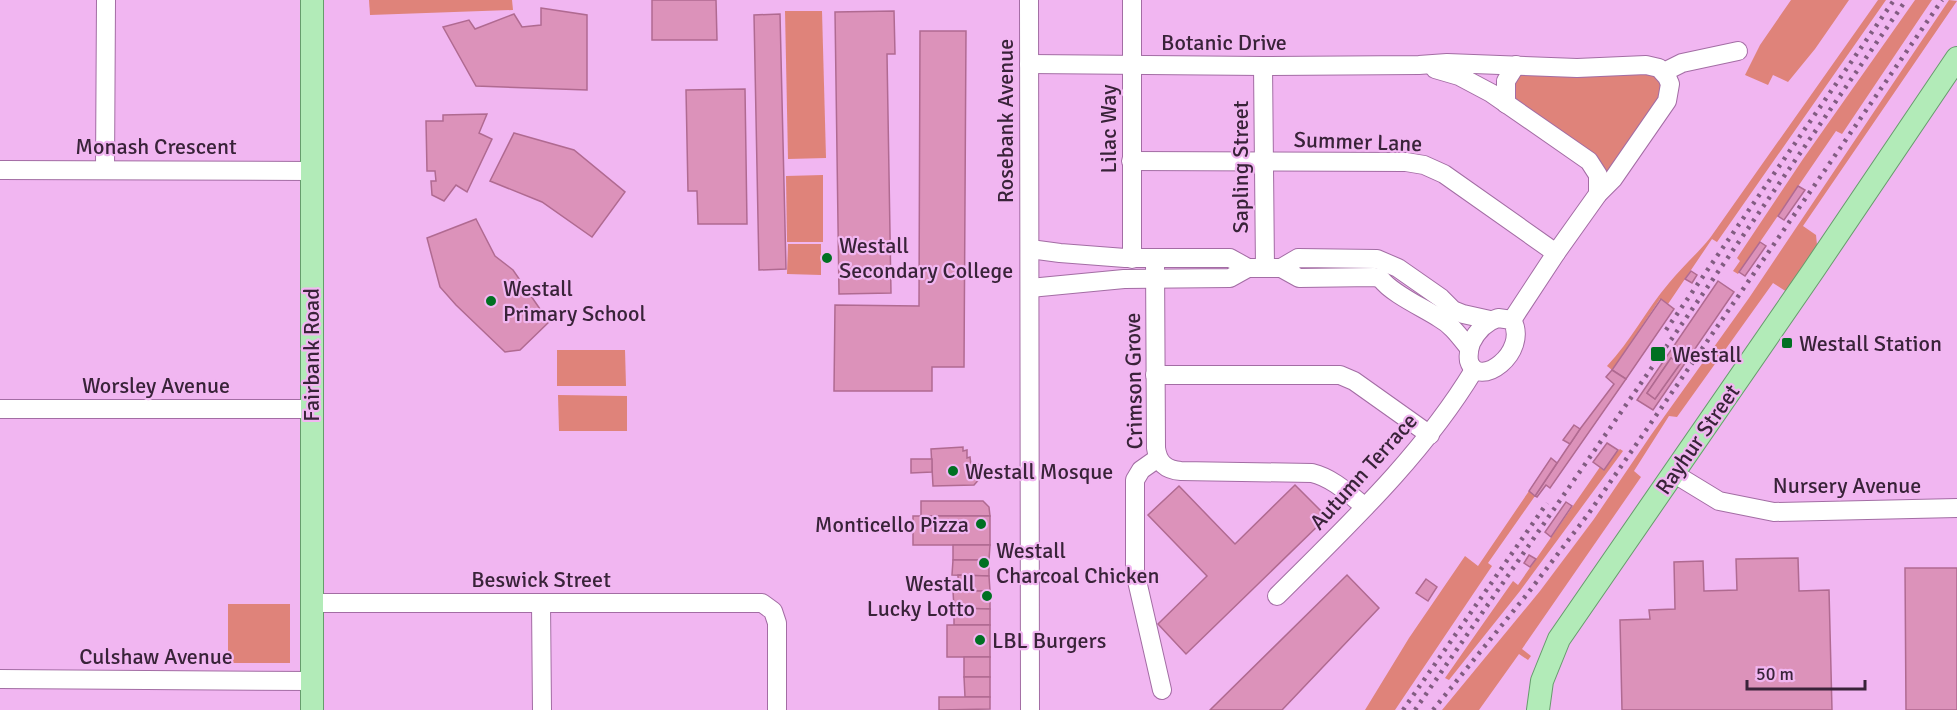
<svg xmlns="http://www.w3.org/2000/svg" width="1957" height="710" font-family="Signika,sans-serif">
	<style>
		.green { fill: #df837a }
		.building { fill: #dc92ba; stroke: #b06a91; stroke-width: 1.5; fill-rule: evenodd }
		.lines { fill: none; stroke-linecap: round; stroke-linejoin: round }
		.minor-casing { stroke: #a36da4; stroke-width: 20 }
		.major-casing { stroke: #669c6c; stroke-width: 24 }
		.minor { stroke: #fff; stroke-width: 18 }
		.major { stroke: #b2ebb8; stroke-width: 22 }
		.rail { stroke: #815c81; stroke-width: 4.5; stroke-dasharray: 3 6; stroke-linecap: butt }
		.poi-dot { fill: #007022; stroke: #f1b6f1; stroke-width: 2 }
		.labels { text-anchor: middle; stroke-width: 4.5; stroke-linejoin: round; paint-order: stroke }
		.street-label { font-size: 22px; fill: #392339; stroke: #f1b6f1 }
		.poi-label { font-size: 22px; fill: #392339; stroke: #f1b6f1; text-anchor: start }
	</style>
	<rect width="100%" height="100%" fill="#f1b6f1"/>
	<g class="green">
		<polygon points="369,0 512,0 513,10 370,15"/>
		<polygon points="1791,0 1849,0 1815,49 1788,82 1773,75 1768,85 1745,75 1760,45"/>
		<path d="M1878,0h8l-169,242 -5,-3 -44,65 -8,-5 -48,71 -5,-4c24,-25 39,-56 62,-83 13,-16 28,-29 41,-45z"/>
		<polygon points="1915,0 1932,0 1842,134 1836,131 1738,274 1733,271 1740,261 1737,258 1803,159"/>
		<polygon points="1949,0 1957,1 1803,226 1816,235 1817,245 1787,292 1773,283 1677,417 1669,416 1634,471 1641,477 1522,649 1531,656 1528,660 1519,654 1479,710 1442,710 1540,591 1594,519 1651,435 1749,298"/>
		<polygon points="785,11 822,11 826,158 788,159"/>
		<polygon points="1650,69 1666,91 1610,178 1517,106 1510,89 1519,73"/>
		<polygon points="823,175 823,242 787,242 786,176"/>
		<polygon points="788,244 821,244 821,275 787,274"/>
		<polygon points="557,350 625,350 626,386 557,386"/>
		<polygon points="558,395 627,396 627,431 559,431"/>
		<polygon points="1620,449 1623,451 1520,591 1449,680 1445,678 1513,581 1518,585 1600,467"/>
		<polygon points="1529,491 1535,496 1488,563 1492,566 1395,710 1365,710 1409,638 1465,556 1478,566"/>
		<rect x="228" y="604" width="62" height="59"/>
	</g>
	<g class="building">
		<polygon points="652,0 716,0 717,40 652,40"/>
		<polygon points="541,8 587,15 587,90 476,86 443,27 469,20 475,29 514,14 522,27 541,25"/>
		<polygon points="894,11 895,54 887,54 891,293 839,294 835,12"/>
		<polygon points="780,14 786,269 759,270 754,15"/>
		<polygon points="920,31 966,31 964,367 932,367 932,391 834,391 835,305 919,306"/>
		<polygon points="745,89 747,224 698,224 697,191 688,191 686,90"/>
		<polygon points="487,114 479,133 492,139 467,192 456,185 444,201 432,195 431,181 436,181 435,171 427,171 426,121 443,121 443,115"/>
		<polygon points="514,133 574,150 625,192 592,237 542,202 490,181"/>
		<polygon points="1798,186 1805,190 1784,220 1778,216"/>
		<polygon points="476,219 495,256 513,270 549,322 520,350 505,352 456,305 440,287 427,238"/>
		<polygon points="1760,242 1766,246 1745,276 1739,272"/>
		<polygon points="1691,271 1697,275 1692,283 1685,279"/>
		<path d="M1718,281l16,11 -81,118 -16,-10zM1671,358l9,6 -25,35 -8,-6z"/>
		<polygon points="1661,299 1674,309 1626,379 1612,370"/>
		<polygon points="1671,358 1680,364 1655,399 1647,393"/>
		<polygon points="1612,370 1626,379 1550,488 1546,485 1537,497 1535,496 1580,429 1614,384 1606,377"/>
		<polygon points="1574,425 1580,429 1570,444 1563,440"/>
		<polygon points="1607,443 1618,450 1604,470 1593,462"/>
		<polygon points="963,447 963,451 967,450 967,458 970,457 971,465 982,464 982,476 974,485 933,486 931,449"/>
		<polygon points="1551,458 1557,463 1535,496 1529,491"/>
		<polygon points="911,459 932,459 932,472 911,473"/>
		<polygon points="1295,485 1327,517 1186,654 1158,624 1207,576 1148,515 1179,486 1235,544"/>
		<polygon points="921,501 983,501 989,507 990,516 921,516"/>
		<polygon points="1566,502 1572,506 1551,537 1545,532"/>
		<rect x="913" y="516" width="77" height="29"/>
		<polygon points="953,545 990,545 989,560 953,560"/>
		<polygon points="1529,555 1536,559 1530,567 1524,563"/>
		<polygon points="1798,558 1799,591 1829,590 1832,710 1622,710 1620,620 1650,619 1649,610 1675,609 1674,562 1703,561 1704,591 1737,590 1736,559"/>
		<polygon points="953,560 989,560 989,576 952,575"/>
		<polygon points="1905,568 1957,568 1957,710 1906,710"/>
		<polygon points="958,575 989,576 990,591 958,591"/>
		<polygon points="1347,575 1379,608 1282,710 1210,710"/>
		<polygon points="1426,579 1437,587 1428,601 1416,593"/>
		<polygon points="953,591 990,591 990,609 954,608"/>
		<polygon points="954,608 990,609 990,625 954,625"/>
		<rect x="947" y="625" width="43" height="32"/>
		<rect x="964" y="657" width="26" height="20"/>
		<polygon points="964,677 990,677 990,697 965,697"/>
		<polygon points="939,697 990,697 990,709 939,710"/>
	</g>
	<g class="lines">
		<g class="minor-casing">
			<g id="minor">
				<polyline points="1029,0 1030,710"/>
				<polyline points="1132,0 1132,259"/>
				<polyline points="1029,64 1263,66 1419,65 1447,63 1577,68 1646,65 1659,68 1667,77 1670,84 1667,101 1613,179 1598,194 1556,253 1512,320"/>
				<polyline points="1263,66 1265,268"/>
				<polyline points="1435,69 1459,76 1491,93 1589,161 1598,175 1598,194"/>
				<polyline points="1664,72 1682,63 1738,51"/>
				<polyline points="1506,104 1506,81 1516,65"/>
				<polyline points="1131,161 1406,162 1424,165 1444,174 1556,253"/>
				<polyline points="0,170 312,171"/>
				<polyline points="105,170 106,0"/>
				<path d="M1030,249l30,4 65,5h105l18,10h33l18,10 76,-1 6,2c11,15 43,29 58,39 13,7 21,19 30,30"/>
				<path d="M1155,259l1,189c2,15 10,22 25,23l131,2c21,5 37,21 53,34"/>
				<polyline points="1281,268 1298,258 1377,259 1398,268 1441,298 1453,310 1463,314 1490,320"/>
				<polyline points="1030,288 1124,279 1230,278 1248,268"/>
				<path d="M1498,318l14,2c18,32 -34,71 -43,41 -1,-6 0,-12 2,-18 6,-12 14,-21 27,-25z"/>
				<polyline points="1155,375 1340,375 1354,381 1430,435"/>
				<polyline points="0,409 311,409"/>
				<polyline points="1158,458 1141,470 1135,480 1135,572 1162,690"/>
				<polyline points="1673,473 1719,501 1774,512 1957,508"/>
				<path d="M1277,596c71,-71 145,-140 197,-226"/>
				<polyline points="311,603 762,603 773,611 777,623 777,710"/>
				<polyline points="541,603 542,710"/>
				<polyline points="0,679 311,681"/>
			</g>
		</g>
		<g class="major-casing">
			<g id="major">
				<polyline points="312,710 312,0"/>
				<polyline points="1538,710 1542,681 1559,639 1813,271 1957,58"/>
			</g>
		</g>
		<use href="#minor" class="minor"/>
		<use href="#major" class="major"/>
		<g class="rail">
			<polyline points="1666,330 1894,0"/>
			<polyline points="1403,710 1547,503"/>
			<polyline points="1415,710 1906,0"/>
			<polyline points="1433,710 1528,593 1589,513 1942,0"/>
		</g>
	</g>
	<g class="poi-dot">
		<circle cx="827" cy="258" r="6"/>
		<circle cx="491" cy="301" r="6"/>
		<rect x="1781" y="337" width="12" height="12" rx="3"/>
		<rect x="1650" y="346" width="16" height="16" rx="3"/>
		<circle cx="953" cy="471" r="6"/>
		<circle cx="981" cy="524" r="6"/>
		<circle cx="984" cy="563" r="6"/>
		<circle cx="987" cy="596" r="6"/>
		<circle cx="980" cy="640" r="6"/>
	</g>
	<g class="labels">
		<g class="street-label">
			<text x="1224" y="50">Botanic Drive</text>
			<text transform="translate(1005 121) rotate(-90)" y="8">Rosebank Avenue</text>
			<text transform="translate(1108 129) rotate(-90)" y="8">Lilac Way</text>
			<text transform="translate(1358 141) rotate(2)" y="8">Summer Lane</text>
			<text x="156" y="154">Monash Crescent</text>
			<text transform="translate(1240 167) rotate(-90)" y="8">Sapling Street</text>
			<text transform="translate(311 355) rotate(-90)" y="8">Fairbank Road</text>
			<text transform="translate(1133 381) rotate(-91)" y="8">Crimson Grove</text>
			<text x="156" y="393">Worsley Avenue</text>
			<text transform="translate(1697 439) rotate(-55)" y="8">Rayhur Street</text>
			<text transform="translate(1363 471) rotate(-48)" y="8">Autumn Terrace</text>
			<text x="1847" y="493">Nursery Avenue</text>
			<text x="541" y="587">Beswick Street</text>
			<text x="156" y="664">Culshaw Avenue</text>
		</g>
		<g class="poi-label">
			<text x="839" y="253">Westall<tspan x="839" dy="25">Secondary College</tspan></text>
			<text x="503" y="296">Westall<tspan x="503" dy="25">Primary School</tspan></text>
			<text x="1799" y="351">Westall Station</text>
			<text x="1672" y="362">Westall</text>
			<text x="965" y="479">Westall Mosque</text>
			<text x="969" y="532" text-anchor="end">Monticello Pizza</text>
			<text x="996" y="558">Westall<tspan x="996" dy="25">Charcoal Chicken</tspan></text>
			<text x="975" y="591" text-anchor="end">Westall<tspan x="975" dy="25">Lucky Lotto</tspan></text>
			<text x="992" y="648">LBL Burgers</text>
		</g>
	</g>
	<path d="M1747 680v9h118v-9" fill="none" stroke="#392339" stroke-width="3"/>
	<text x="1756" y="680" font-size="18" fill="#392339" stroke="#f1b6f1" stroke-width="4.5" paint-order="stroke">50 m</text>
</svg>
